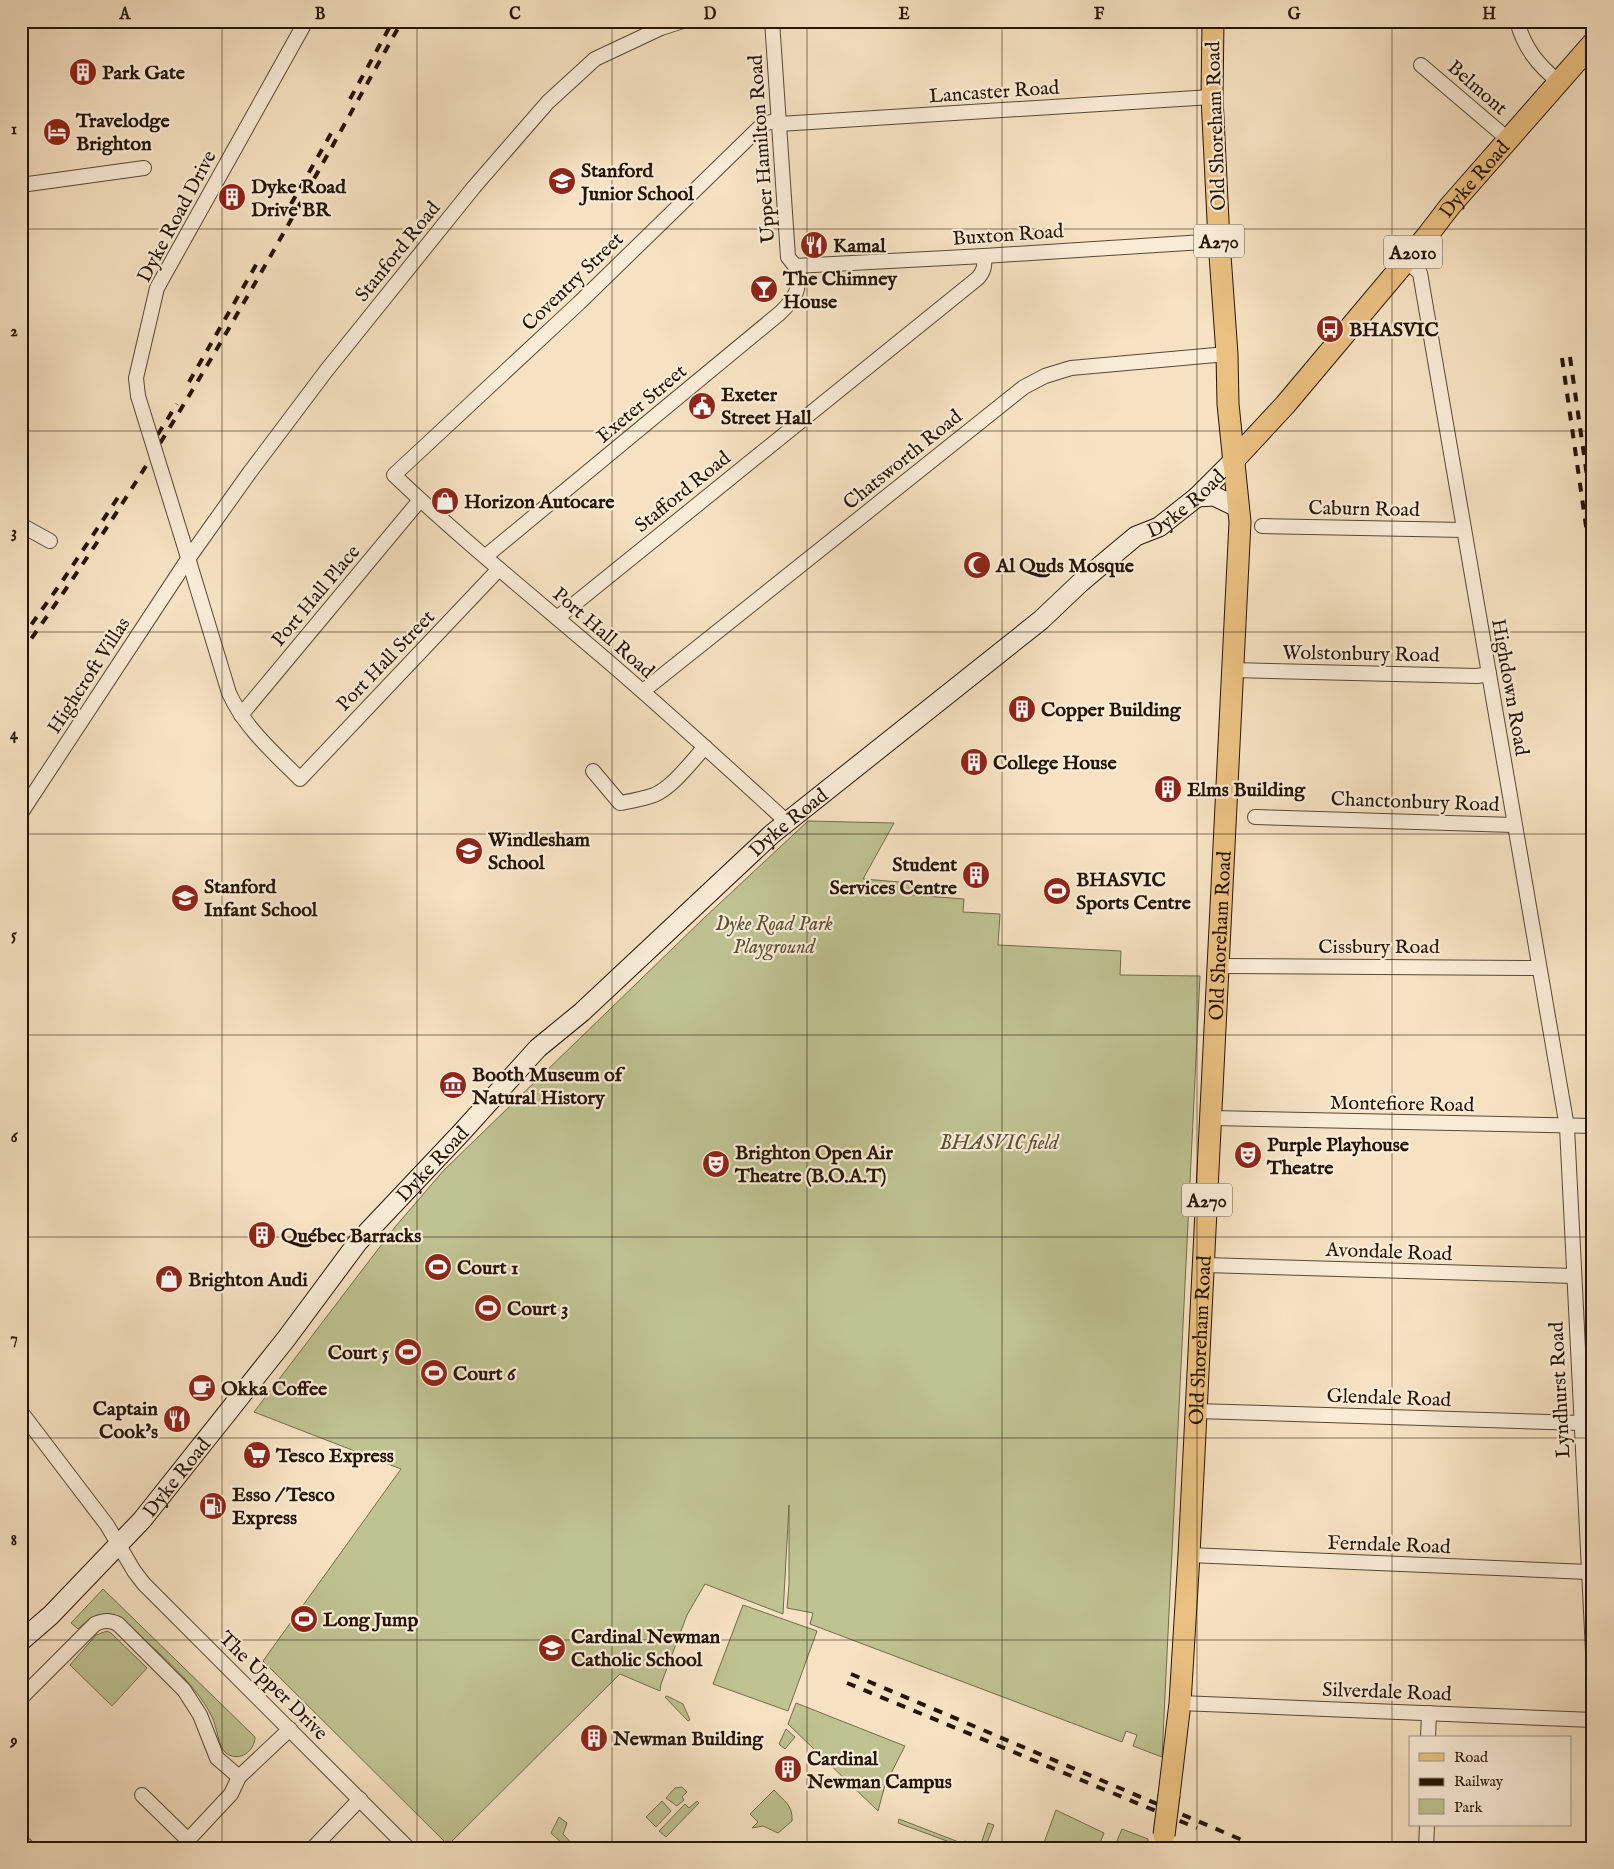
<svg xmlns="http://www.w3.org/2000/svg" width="1614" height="1869" font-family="'IM FELL English',serif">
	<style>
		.green { fill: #bfc291; stroke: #726c4c }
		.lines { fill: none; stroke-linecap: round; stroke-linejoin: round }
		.street-casing { stroke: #594836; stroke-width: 16 }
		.secondary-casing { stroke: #251507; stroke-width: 21 }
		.primary-casing { stroke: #251507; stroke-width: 23 }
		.street { stroke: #f9ecd7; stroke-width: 14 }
		.secondary { stroke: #f9ecd7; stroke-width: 19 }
		.primary { stroke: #ebc181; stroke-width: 21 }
		.rail { stroke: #251507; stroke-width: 4; stroke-dasharray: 9 9; stroke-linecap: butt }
		.street-bridge-casing { stroke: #594836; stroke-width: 16; stroke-linecap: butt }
		.primary-bridge-casing { stroke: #251507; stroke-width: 23; stroke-linecap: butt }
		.street-bridge { stroke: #f9ecd7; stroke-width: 14 }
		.primary-bridge { stroke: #ebc181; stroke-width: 21 }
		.grid { fill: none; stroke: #251507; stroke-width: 1; stroke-opacity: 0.55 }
		.labels { text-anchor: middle; stroke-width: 4.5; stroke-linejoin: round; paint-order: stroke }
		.shield { fill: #f9ecd7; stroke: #655645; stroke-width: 1 }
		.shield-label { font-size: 19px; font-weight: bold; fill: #251507 }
		.poi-label { font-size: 20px; font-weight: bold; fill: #251507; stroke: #f9ecd7; text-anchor: start }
		.street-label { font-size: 20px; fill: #251507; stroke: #f9ecd7 }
		.park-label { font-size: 20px; font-style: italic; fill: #5b5237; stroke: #f9ecd7 }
		.neatline { fill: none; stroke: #251507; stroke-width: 2 }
		.grid-label { font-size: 16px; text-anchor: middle; font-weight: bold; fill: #251507 }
	</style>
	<rect width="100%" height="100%" fill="#f6e2c2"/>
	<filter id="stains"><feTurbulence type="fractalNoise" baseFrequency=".004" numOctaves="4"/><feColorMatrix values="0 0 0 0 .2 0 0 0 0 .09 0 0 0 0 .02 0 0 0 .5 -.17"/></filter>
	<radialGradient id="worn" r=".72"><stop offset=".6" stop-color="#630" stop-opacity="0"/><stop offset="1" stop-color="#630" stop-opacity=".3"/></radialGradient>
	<g class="green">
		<polygon points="808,821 894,823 863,879 912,883 912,895 964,899 963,912 1000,914 998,945 1121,951 1120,975 1200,976 1162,1757 1133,1746 1137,1735 1126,1731 1122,1742 810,1624 813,1613 787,1608 789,1584 789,1505 783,1614 705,1584 687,1615 661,1684 660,1691 620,1674 448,1845 263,1661 401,1469 254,1412 395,1227 444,1170 704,918"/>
		<path d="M103,1589l152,148c0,14 -16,26 -29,16 -8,-6 -9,-27 -14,-36 -17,-36 -62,-71 -91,-99 -20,-6 -28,-3 -43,11l-7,-6z"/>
		<polygon points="743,1605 817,1631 788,1711 713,1684"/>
		<polygon points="107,1631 111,1633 147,1668 112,1706 70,1665 96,1635"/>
		<polygon points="667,1696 683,1704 690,1720 688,1721 665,1697"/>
		<polygon points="796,1703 905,1746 885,1785 878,1811 788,1724"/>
		<polygon points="786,1729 795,1737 785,1749 779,1744"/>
		<polygon points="682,1787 687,1792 682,1797 684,1800 677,1806 666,1798 675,1788"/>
		<path d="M774,1790c10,11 19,15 18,31l-14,12 -15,-7 -11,2 6,-6 -8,-8z"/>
		<polygon points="662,1801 671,1811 656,1827 646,1817"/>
		<polygon points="697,1801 699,1803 666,1837 659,1831 685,1804 689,1808"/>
		<polygon points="1056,1810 1104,1833 1098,1848 1042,1848"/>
		<polygon points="559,1817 567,1823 563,1834 576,1848 567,1848 551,1833"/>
		<polygon points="899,1819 964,1844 965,1841 980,1847 988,1823 994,1825 985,1848 966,1848 898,1823"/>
		<polygon points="1122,1829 1148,1839 1148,1842 1127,1842 1125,1848 1114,1848"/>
	</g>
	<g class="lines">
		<g class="street-casing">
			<g id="street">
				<polyline points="772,21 788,257 795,266 984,256 1219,241"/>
				<path d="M1517,21c7,27 21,44 42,61"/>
				<polyline points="1421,65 1509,140"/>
				<path d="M779,120l-16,4 -184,179 -185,172c67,64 139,122 209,182 63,54 123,109 184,165"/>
				<polyline points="779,124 1212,97"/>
				<polyline points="21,185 144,168"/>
				<polyline points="1406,261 1420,273 1567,1127 1593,1651"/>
				<polyline points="138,396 136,378 157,288 306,21"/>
				<polyline points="21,525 50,541"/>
				<polyline points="1262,526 1464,530"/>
				<path d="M182,538l47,155c16,35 44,59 71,86l199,-210"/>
				<path d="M486,556l294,-243c17,-16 19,-23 19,-46"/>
				<path d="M557,618l421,-340c6,-7 7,-12 6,-22"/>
				<polyline points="1232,670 1477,676 1489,674"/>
				<polyline points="643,691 1024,387 1045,376 1071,368 1227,354"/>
				<polyline points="241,715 420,500"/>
				<path d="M593,771l27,32c11,-2 23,-4 34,-8 19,-8 37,-33 51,-48"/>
				<polyline points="21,813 188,559 250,472 326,371 474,187 548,102 595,59 661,28 683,21"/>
				<polyline points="1255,817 1514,825"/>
				<polyline points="1219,966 1538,968"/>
				<polyline points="1211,1118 1593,1126"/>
				<polyline points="1205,1265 1573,1276"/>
				<polyline points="1196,1411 1581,1423"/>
				<polyline points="21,1412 107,1525 134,1571 144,1584 408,1848"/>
				<polyline points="1189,1555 1588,1572"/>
				<path d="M21,1698l74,-74c9,-4 15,-4 23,0l66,66 16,25 17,43 22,19"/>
				<polyline points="1180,1703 1593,1720"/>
				<polyline points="1428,1738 1429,1713"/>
				<polyline points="142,1795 188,1840 231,1794 239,1777 290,1729"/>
				<polyline points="21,1841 28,1848"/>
				<polyline points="313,1848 360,1799"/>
				<polyline points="1426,1848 1427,1825"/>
			</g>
		</g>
		<g class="secondary-casing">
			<g id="secondary">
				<polyline points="1197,497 1214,496 1239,508"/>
				<path id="s1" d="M21,1641l30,-26 91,-95 144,-181 72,-97 103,-109 77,-85 44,-36 190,-178 269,-214 39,-37 32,-27 24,-20 23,-9 38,-30 36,-36"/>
			</g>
		</g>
		<g class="primary-casing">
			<g id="primary">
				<path id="s2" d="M1233,461l52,-56 142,-169 23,-30 143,-163"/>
				<path id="s3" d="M1169,1795l11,-92 9,-148 51,-1033 -12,-118 -1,-50 -8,-113 -7,-144 1,-76"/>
			</g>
		</g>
		<use href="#street" class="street"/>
		<use href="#secondary" class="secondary"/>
		<use href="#primary" class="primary"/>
		<g class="rail">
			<polyline points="350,99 393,21"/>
			<polyline points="291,204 333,130"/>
			<polyline points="1570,357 1593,518"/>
			<polyline points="1562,358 1593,575"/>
			<polyline points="189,382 260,258"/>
			<polyline points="148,450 177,404"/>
			<polyline points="21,639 61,583 121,493"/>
			<path d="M21,653c144,-200 261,-417 381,-632"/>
			<polyline points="851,1674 1261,1848"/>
			<polyline points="847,1683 1197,1828"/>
		</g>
		<g class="street-bridge-casing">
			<polyline id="street-bridge" points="138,396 182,538"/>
		</g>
		<g class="primary-bridge-casing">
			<polyline id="primary-bridge" points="1164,1835 1169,1795"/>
		</g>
		<use href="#street-bridge" class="street-bridge"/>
		<use href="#primary-bridge" class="primary-bridge"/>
	</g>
	<path class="grid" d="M222,21v1827M417,21v1827M612,21v1827M807,21v1827M1002,21v1827M1197,21v1827M1392,21v1827M21,229h1572M21,431h1572M21,632h1572M21,834h1572M21,1035h1572M21,1237h1572M21,1438h1572M21,1640h1572"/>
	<defs>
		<g id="building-disc" transform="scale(1.4375)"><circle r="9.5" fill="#8f2418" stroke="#f9ecd7"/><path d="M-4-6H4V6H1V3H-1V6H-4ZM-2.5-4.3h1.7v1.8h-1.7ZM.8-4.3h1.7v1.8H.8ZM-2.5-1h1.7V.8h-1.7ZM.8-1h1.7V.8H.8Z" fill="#fff"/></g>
		<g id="hotel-disc" transform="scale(1.4375)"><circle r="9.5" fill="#8f2418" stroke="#f9ecd7"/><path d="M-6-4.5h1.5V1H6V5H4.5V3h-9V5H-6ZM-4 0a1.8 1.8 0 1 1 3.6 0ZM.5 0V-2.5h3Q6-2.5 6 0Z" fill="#fff"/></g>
		<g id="school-disc" transform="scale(1.4375)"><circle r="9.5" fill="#8f2418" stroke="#f9ecd7"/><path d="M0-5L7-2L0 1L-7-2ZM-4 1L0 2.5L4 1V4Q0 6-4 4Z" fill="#fff"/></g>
		<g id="restaurant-disc" transform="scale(1.4375)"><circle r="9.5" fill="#8f2418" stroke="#f9ecd7"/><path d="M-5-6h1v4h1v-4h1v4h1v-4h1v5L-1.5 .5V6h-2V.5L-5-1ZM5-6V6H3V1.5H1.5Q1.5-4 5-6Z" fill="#fff"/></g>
		<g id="bar-disc" transform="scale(1.4375)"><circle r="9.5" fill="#8f2418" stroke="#f9ecd7"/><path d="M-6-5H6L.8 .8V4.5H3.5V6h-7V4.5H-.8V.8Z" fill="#fff"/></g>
		<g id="bus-disc" transform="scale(1.4375)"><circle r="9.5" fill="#8f2418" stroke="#f9ecd7"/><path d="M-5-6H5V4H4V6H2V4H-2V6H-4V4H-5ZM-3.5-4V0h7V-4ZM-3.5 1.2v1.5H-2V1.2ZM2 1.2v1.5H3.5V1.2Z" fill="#fff"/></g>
		<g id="civic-disc" transform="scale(1.4375)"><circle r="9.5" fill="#8f2418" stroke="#f9ecd7"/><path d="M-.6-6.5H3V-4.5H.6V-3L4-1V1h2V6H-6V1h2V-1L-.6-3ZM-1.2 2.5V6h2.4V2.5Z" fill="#fff"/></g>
		<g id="shop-disc" transform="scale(1.4375)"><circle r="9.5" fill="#8f2418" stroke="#f9ecd7"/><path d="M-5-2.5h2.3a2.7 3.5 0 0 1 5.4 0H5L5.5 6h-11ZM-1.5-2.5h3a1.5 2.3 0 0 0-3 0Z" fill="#fff"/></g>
		<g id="mosque-disc" transform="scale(1.4375)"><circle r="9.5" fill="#8f2418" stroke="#f9ecd7"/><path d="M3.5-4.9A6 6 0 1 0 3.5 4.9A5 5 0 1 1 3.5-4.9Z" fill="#fff"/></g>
		<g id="stadium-disc" transform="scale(1.4375)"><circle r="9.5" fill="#8f2418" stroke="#f9ecd7"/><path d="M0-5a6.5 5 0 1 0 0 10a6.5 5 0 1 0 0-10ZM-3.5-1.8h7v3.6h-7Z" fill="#fff"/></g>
		<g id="museum-disc" transform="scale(1.4375)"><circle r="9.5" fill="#8f2418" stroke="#f9ecd7"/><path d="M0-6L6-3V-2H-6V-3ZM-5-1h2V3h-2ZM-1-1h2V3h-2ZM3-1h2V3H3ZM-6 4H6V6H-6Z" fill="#fff"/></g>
		<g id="theatre-disc" transform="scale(1.4375)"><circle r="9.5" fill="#8f2418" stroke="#f9ecd7"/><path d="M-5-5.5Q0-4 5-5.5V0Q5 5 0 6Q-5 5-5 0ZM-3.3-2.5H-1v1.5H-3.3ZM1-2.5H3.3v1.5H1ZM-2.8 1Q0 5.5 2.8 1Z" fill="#fff"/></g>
		<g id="cafe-disc" transform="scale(1.4375)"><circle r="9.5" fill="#8f2418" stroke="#f9ecd7"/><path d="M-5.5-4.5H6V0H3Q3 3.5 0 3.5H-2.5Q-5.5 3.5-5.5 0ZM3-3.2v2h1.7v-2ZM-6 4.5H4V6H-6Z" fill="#fff"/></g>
		<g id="supermarket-disc" transform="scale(1.4375)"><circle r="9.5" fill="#8f2418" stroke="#f9ecd7"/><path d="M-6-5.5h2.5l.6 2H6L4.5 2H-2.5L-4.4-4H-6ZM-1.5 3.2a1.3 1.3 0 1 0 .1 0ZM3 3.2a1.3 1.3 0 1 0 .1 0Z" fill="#fff"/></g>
		<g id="fuel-disc" transform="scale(1.4375)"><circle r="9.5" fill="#8f2418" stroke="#f9ecd7"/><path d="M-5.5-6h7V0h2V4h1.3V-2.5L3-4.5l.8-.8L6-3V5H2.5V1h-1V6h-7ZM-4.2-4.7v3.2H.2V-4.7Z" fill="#fff"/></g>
	</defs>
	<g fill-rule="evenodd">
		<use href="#building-disc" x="83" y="72"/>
		<use href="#hotel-disc" x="57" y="132"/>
		<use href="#school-disc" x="562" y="181"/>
		<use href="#building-disc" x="232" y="197"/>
		<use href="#restaurant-disc" x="814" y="245"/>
		<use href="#bar-disc" x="764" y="289"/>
		<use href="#bus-disc" x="1330" y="329"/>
		<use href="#civic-disc" x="702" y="406"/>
		<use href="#shop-disc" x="445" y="501"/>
		<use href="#mosque-disc" x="977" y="565"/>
		<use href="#building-disc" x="1022" y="709"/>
		<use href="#building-disc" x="974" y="762"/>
		<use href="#building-disc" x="1168" y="789"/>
		<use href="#school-disc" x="469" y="851"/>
		<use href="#building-disc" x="976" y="875"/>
		<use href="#stadium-disc" x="1057" y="891"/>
		<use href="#school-disc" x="185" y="898"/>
		<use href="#museum-disc" x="453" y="1085"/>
		<use href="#theatre-disc" x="1248" y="1155"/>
		<use href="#theatre-disc" x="716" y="1164"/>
		<use href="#building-disc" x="262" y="1235"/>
		<use href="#stadium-disc" x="438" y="1267"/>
		<use href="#shop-disc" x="169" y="1279"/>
		<use href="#stadium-disc" x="488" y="1308"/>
		<use href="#stadium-disc" x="408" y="1352"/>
		<use href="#stadium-disc" x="434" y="1373"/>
		<use href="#cafe-disc" x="202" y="1388"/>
		<use href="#restaurant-disc" x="177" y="1419"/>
		<use href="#supermarket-disc" x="257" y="1455"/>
		<use href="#fuel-disc" x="213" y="1506"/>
		<use href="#stadium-disc" x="304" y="1619"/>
		<use href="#school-disc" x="552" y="1648"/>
		<use href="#building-disc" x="594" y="1738"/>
		<use href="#building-disc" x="788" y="1769"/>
	</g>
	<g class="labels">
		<g class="shield">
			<rect x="1194" y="224.5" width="50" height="33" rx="4"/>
			<rect x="1384" y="235.5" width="58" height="33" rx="4"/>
			<rect x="1182" y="1183.5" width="50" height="33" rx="4"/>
		</g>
		<g class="shield-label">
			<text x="1219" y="248">A270</text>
			<text x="1413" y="259">A2010</text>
			<text x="1207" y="1207">A270</text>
		</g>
		<g class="poi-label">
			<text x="102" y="79">Park Gate</text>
			<text x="76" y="127">Travelodge<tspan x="76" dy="23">Brighton</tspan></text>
			<text x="581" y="177">Stanford<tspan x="581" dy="23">Junior School</tspan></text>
			<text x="251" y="193">Dyke Road<tspan x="251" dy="23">Drive BR</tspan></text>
			<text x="833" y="252">Kamal</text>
			<text x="783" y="285">The Chimney<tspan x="783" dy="23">House</tspan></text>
			<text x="1349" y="336">BHASVIC</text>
			<text x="721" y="401">Exeter<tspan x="721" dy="23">Street Hall</tspan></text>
			<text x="464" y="508">Horizon Autocare</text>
			<text x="996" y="572">Al Quds Mosque</text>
			<text x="1041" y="716">Copper Building</text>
			<text x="993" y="769">College House</text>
			<text x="1187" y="796">Elms Building</text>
			<text x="488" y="846">Windlesham<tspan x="488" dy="23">School</tspan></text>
			<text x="957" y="871" text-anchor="end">Student<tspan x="957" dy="23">Services Centre</tspan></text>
			<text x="1076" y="886">BHASVIC<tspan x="1076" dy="23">Sports Centre</tspan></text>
			<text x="204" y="893">Stanford<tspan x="204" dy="23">Infant School</tspan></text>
			<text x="472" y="1081">Booth Museum of<tspan x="472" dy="23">Natural History</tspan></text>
			<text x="1267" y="1151">Purple Playhouse<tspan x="1267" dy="23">Theatre</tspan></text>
			<text x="735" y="1159">Brighton Open Air<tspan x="735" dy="23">Theatre (B.O.A.T)</tspan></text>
			<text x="281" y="1242">Québec Barracks</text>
			<text x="457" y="1274">Court 1</text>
			<text x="188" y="1286">Brighton Audi</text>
			<text x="507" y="1315">Court 3</text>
			<text x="389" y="1359" text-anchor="end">Court 5</text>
			<text x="453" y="1380">Court 6</text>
			<text x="221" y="1395">Okka Coffee</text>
			<text x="158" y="1415" text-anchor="end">Captain<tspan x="158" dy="23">Cook's</tspan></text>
			<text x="276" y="1462">Tesco Express</text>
			<text x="232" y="1501">Esso / Tesco<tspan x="232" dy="23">Express</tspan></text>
			<text x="323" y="1626">Long Jump</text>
			<text x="571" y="1643">Cardinal Newman<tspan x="571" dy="23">Catholic School</tspan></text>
			<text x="613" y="1745">Newman Building</text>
			<text x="807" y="1765">Cardinal<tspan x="807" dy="23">Newman Campus</tspan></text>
		</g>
		<g class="street-label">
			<text transform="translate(1478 87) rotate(41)" y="7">Belmont</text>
			<text transform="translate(994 91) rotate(-4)" y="7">Lancaster Road</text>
			<text transform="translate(1215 126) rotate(-92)" y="7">Old Shoreham Road</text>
			<text transform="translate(761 149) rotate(-94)" y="7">Upper Hamilton Road</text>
			<text dy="7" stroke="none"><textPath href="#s2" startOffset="371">Dyke Road</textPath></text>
			<text transform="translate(176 216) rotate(-62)" y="7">Dyke Road Drive</text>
			<text transform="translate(1008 234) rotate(-4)" y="7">Buxton Road</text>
			<text transform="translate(397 251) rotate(-51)" y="7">Stanford Road</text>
			<text transform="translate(572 281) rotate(-44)" y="7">Coventry Street</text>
			<text transform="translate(641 403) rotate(-40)" y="7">Exeter Street</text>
			<text transform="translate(902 459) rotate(-39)" y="7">Chatsworth Road</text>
			<text transform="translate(682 491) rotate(-39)" y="7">Stafford Road</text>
			<text dy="7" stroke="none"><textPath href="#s1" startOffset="1636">Dyke Road</textPath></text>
			<text transform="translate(1364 508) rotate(1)" y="7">Caburn Road</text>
			<text transform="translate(315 595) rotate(-50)" y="7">Port Hall Place</text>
			<text transform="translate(604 632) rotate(41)" y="7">Port Hall Road</text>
			<text transform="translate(1361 653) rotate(1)" y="7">Wolstonbury Road</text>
			<text transform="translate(385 660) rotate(-46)" y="7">Port Hall Street</text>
			<text transform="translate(88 675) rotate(-57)" y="7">Highcroft Villas</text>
			<text transform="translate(1511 687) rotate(80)" y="7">Highdown Road</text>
			<text transform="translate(1415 801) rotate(2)" y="7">Chanctonbury Road</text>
			<text dy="7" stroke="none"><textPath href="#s1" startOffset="1125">Dyke Road</textPath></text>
			<text dy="7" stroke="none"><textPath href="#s3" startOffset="861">Old Shoreham Road</textPath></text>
			<text x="1379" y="953">Cissbury Road</text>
			<text transform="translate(1402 1103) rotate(1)" y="7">Montefiore Road</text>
			<text dy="7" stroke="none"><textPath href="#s1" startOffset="631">Dyke Road</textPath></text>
			<text transform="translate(1389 1251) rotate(2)" y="7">Avondale Road</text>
			<text dy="7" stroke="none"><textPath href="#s3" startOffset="456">Old Shoreham Road</textPath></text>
			<text transform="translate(1559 1390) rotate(-93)" y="7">Lyndhurst Road</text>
			<text transform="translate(1389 1397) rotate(2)" y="7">Glendale Road</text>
			<text dy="7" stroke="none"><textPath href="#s1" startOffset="226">Dyke Road</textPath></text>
			<text transform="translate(1389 1544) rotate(2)" y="7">Ferndale Road</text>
			<text transform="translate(274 1685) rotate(45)" y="7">The Upper Drive</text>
			<text transform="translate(1387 1691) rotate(2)" y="7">Silverdale Road</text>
		</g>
		<g class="park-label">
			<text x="774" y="930">Dyke Road Park<tspan x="774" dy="23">Playground</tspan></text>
			<text x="999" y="1149">BHASVIC field</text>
		</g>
	</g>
	<rect width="1614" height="1869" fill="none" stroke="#f6e2c2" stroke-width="55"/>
	<rect x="1409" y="1736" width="162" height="90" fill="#f9ecd7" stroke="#a49684"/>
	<rect x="1419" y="1753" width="25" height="8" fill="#ebc181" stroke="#a49684"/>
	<text x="1454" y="1762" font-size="15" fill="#251507">Road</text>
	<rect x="1419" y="1778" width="25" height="8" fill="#251507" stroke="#a49684"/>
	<text x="1454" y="1786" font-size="15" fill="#251507">Railway</text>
	<rect x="1419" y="1799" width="25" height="15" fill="#bfc291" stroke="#a49684"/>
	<text x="1454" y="1812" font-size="15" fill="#251507">Park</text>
	<rect x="28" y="28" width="1558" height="1814" class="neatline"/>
	<g class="grid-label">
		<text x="125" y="19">A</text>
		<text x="320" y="19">B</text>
		<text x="515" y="19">C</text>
		<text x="710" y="19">D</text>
		<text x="904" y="19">E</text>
		<text x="1099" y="19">F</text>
		<text x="1294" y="19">G</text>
		<text x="1489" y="19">H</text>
		<text x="14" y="134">1</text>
		<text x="14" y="336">2</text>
		<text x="14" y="537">3</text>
		<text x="14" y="739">4</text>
		<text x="14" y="940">5</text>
		<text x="14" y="1142">6</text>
		<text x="14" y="1343">7</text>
		<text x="14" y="1545">8</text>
		<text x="14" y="1746">9</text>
	</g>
	<rect width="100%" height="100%" filter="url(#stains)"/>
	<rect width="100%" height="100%" fill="url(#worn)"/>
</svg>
